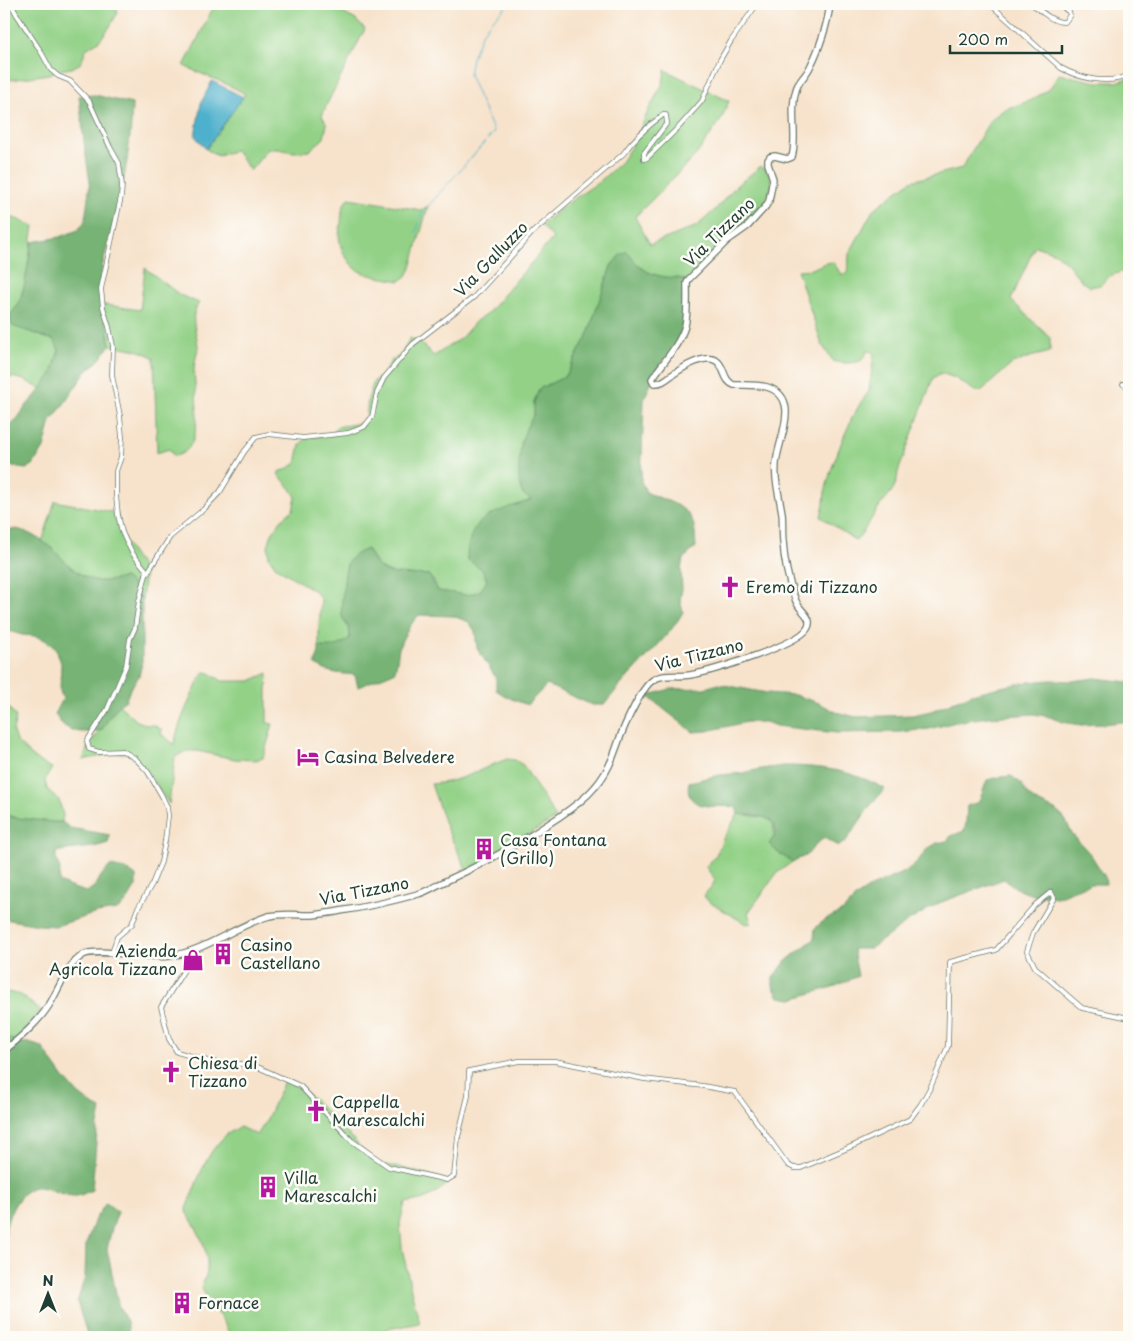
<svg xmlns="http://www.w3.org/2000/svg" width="1133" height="1341" font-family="'Playpen Sans',sans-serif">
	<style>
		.green { fill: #93d187; stroke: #59875e }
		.forest { fill: #76b374; stroke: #4a7854 }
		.water { fill: #4db0cc; stroke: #367680 }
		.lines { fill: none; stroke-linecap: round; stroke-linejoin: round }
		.stream { stroke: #4db0cc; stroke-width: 1 }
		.street-casing { stroke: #6b7769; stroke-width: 5.5 }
		.secondary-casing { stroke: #6b7769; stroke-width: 8 }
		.street { stroke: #fff; stroke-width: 4 }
		.secondary { stroke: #fff; stroke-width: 5.5 }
		.labels { text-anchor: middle; stroke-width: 5; stroke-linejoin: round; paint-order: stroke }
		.street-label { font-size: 16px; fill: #1f3d34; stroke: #fdfcf7 }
		.poi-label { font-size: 16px; fill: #1f3d34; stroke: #fdfcf7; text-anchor: start }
	</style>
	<rect width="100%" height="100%" fill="#fdfcf7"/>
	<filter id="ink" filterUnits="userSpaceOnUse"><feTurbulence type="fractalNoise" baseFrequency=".02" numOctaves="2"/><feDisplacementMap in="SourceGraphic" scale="10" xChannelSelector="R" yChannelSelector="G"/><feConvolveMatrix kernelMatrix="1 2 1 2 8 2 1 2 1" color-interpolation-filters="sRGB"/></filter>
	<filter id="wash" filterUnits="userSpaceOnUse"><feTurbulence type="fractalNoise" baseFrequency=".0096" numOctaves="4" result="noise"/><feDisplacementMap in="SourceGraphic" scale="20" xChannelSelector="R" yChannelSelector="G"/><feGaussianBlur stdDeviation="1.12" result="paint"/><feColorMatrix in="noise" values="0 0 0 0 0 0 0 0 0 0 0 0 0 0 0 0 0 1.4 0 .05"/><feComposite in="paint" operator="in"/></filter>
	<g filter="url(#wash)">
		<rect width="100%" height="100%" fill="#f7e3cc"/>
		<g class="green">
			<polygon points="4,4 118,4 117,14 109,28 99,41 86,49 81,63 72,68 59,70 49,74 4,81"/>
			<path d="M215,4h131l-5,8 15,8 9,9 -38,75 -5,12 5,8 -3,14 -15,13 -15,1 -16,-3h-10l-18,22 -14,-21 -18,6 -12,-7 39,-55c-19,-12 -41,-18 -61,-28z"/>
			<path d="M665,70l64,31 -8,19 -24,34 -62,63 15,27 25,-9 22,-9 18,-16 21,-24 25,-20 8,7 3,12 -7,21 -77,75c-10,-4 -13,-3 -23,-4 -19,-3 -28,-11 -38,-25l-7,3 -9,11 -23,68 -21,40 -7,5 -21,10 -5,13v12l-8,15 6,71 -15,5 -34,65 4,11 -7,10 -13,4 -29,-4 -4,-10 -6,-6c-17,-2 -40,4 -53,-12 -3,-4 -5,-10 -8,-14 -7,3 -15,6 -19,13 -3,6 -8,48 -5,54 3,11 7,8 7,22 -11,9 -17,10 -31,9v-20l2,-27 -5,-8 -40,-25 -7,-10 -1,-11 4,-13 9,-13 12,-10 3,-13 -5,-8 -13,-15 2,-3 6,-1 10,-7 4,-18 6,-7 27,-3 3,-8 26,-4 4,-5 2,-19 6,-18 8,-6 10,-15 8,-4 10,-18 10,4 14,14 27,-18 15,-17 11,-7 66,-76 -12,-13 25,-21 33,-22 22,-20 15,-23 13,-30 14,-26z"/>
			<path d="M1059,74l38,8h20l12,-4v191l-19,7 -10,9 -10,2 -9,-6 -13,-17 -13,-11 -20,-7 -24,54 39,38v14l-20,5 -18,7 -31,27h-6l-20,-13 -14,-5 -8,5 -35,94c-1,19 -12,24 -21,38 -7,11 -13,21 -21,31l-35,-24 3,-14 1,-11 6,-22 11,-29 10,-23 9,-16 8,-11 5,-37 -2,-2 -5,-1c0,2 -3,7 -4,8 -5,5 -24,5 -30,2l-11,-16 -25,-75 15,-1 13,-6 8,-1 8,12 7,-1 1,-19 24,-44 20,-16 18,-13 51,-13 29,-49 14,-10 27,-9 18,-12z"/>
			<path d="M349,198l72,12 7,-4 -17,62 -4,8 -7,5c-11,-2 -32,-5 -41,-10 -8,-5 -18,-19 -19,-29 -2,-6 0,-13 1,-19 1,-10 0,-18 8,-25z"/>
			<polygon points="4,214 34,226 25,283 19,304 10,315 42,337 55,340 59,350 52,374 41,389 24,380 12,377 4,382"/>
			<path d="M145,268l35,27 19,8c-2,3 -4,7 -5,10 -2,11 4,24 4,35 -1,7 -4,15 -4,23 1,22 13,81 -20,85l-5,-7 -12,4 -3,-95c-12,-9 -29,-10 -44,-13l-1,-11 -9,-30 40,6z"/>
			<path d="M55,501l62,12c4,24 11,38 28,57l-3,30 -9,-15 -8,-7c-8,2 -18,4 -28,3 -21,-4 -39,-25 -55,-39z"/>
			<path d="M204,672l6,1 12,8h28l18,-8 -1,17v33l6,1 -10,34 -8,2 -20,-1 -38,-8h-11l-11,6 -6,47 -22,-33 -20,-18h-11l-33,7 5,-14 31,-41 18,16 11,4h6l8,5 -1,4 13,10c6,-25 17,-49 30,-72z"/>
			<path d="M4,703l5,5 7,9 -3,15 3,9 20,19 16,8 -7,12 2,9 12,11 4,15 -1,7c-15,1 -46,-2 -58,-9z"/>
			<path d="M507,759l8,1 8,5 33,53 -89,53 -21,-44 -15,-43c7,-1 13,-1 20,-3 19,-5 37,-15 56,-22z"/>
			<path d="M738,814l30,4 5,4 3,29 16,11 -15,11 -29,40 3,10 -5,1 -37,-22 -5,-6c4,-7 9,-9 11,-16l-9,-13 10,-12 8,-18z"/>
			<polygon points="8,992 21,995 41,1011 26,1030 18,1042 4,1037 4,993"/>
			<path d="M285,1079l14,9 17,13 61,63 22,3 51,14c-7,7 -15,13 -24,17 -6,3 -14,3 -21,5l-5,20 2,25 10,46 8,29 -32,6 -27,8h-130l-7,-14 -23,-35c2,-6 6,-12 6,-19 1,-21 -9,-40 -21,-57 9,-26 19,-59 40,-77 4,-3 10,-6 14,-8l17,8 8,-12z"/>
		</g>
		<g class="forest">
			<path d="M95,95l37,9c-1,39 -7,75 -17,114 -5,23 -15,46 -15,70 0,21 8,36 10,57l-10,14 -15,14 -21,31 -13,17 -7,27 -11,17 -7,4 -13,-2 -9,-5v-32l14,-12 8,-12 10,-11 16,-21 7,-24 -5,-10 -42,-14 -2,-11 9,-11 6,-21 7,-41 28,-5 18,-7 7,-9 5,-39 -5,-32 -6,-54z"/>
			<path d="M627,251c10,15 19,23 38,26 10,1 13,0 23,4l-2,39 -5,20 -23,28 -9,19 -5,13 -3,81 5,11c18,9 43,12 48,34 2,7 1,14 2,21l-13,12 -2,11 1,19 -2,11 3,12c-7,13 -17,24 -26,34 -18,20 -37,38 -53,59h-12l-45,-20 -20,20 -20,-8 -11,-7v-12l-19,-30 -2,-17 -6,-9 -16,-6 -34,-1c-8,8 -15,20 -19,30 -3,9 -2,19 -6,27l-36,15 -3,-12c-16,-2 -28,-1 -40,-11l4,-12v-5c14,1 20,0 31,-9 0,-14 -4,-11 -8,-22 -2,-6 3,-48 6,-54 4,-7 12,-10 19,-13 3,4 5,10 8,14 13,16 36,10 54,12l9,16 29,4 13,-4 7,-10 -4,-11 -16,-11c1,-45 29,-46 64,-59l-9,-7 -3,-11v-17l2,-22 5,-14 8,-15v-12l5,-13 21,-10 7,-5 21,-40 23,-68 9,-11z"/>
			<path d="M17,529c11,3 21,9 31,16 16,13 28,33 50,36 9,1 19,-2 27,-3l8,7 9,15v63l-3,13 -9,13 -4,11 -7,5 -11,14 -6,11c-19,4 -37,4 -47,-16l8,-15 -3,-8 1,-28 -5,-14 -11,-9 -10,-4 -13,-1 -13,-4 -5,-8v-92z"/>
			<polygon points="1095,678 1129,682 1129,721 1103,724 1080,725 1062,722 1050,717 1034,714 987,717 956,722 929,729 901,732 837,733 776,726 766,722 747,722 707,731 693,732 647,696 670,689 704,688 719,684 767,693 795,695 819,703 836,712 856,717 913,715 931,711 972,694 996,688 1027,682 1051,680 1072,681"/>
			<path d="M783,766c37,0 69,4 102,23l-15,17 -24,35 -7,5 -15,-8 -8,6 -9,11 -15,7 -16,-11 -7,-7c2,-3 5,-7 6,-10 3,-20 -24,-19 -37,-20l-2,-7c-13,-3 -41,5 -47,-13 -1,-3 -1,-8 0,-12l31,-7 23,-2 18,-4z"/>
			<path d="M1011,776l10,7 7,12 7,6 20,9 10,9 7,15 19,21 14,22 1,7h-14l-18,6 -17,7 -27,-3 -11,-4 -15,-11 -65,24 -32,19 -37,27h-17l5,27 -22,10 -44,13 -13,-2 -6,-11v-8l13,-17 28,-22 1,-11 10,-8 18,-9 12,-13 16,-11 35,-16 12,-10 9,-12 10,-6 10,-2 4,-5 13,-5c3,-8 2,-17 3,-25l12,-4 8,-22 13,-3z"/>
			<path d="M4,813l6,4 43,5h9l8,6 40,7 -2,8c-17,6 -34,5 -52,9v6l4,11 -1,13 14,6 14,4 9,-7 5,-9 9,-10 16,3 10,7v10l-11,18 -8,6 -20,3 -41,13 -17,-1 -35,-6z"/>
			<path d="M4,1037h1l13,5 11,1 13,4 22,31 14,16 13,10 10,5 -4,22 -5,59c-5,2 -10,5 -15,6 -13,1 -26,-8 -39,-9 -16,-1 -30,27 -32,40 -1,5 0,11 0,16l-2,1z"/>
			<polygon points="106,1203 118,1212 112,1228 107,1249 119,1308 127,1321 130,1337 88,1337 77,1302 85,1277 86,1245 95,1219"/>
		</g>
		<polygon class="water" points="212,81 243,97 206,149 195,136 201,103"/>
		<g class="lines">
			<polyline class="stream" points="416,233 422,213 494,132 469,75 472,58 481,35 489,23 509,4"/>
		</g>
	</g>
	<g filter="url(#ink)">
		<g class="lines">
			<g class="street-casing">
				<g id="street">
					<polyline points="11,4 17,15 40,50 51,70 58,76 70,81 89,101 110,147 119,163 122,185 121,197 104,275 101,289 103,307 109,327 113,346 112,375 120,416 122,437 121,457 116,471 116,496 118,515 122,532 126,541 133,554 146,570 146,575 139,601 135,628 130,639 126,666 107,710 87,741 89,749 99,752 123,751 136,759 148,772 162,796 167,807 168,816 165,841 161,862 152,884 137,910 132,924 117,937 112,953"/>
					<path d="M990,4l71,64c20,11 48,17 68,7"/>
					<path d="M1032,4c9,7 21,19 33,18l5,-7 -1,-3 -5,-4 -9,-4"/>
					<polyline points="1123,384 1129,388"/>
					<path d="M146,575l24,-38 34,-28 16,-17 24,-40 12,-15 13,-3 34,4 45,-5 16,-6 8,-10 5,-24 7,-15 29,-34 61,-47 59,-65 90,-78c11,-16 25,-28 40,-39h3l1,8 -23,30v6l3,-1 32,-31 23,-26 18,-41 11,-19 26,-37"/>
					<polyline points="186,953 184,970 161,1007 169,1039 177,1052 208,1061 224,1064 251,1064 300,1086 352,1141 389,1167 447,1180 454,1176 458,1137 468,1096 469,1071 519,1061 555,1061 644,1079 703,1086 735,1092 788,1165 794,1168 801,1168 855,1145 910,1119 921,1104 931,1086 948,1046 950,962 996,950 1035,905 1051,892 1054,898 1033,933 1027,951 1035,967 1082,1008 1129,1018"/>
					<polyline points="4,1046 9,1044 11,1045"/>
				</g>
			</g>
			<g class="secondary-casing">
				<path id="secondary" d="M4,1051c17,-14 36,-30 47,-49 10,-17 15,-36 32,-47 12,-8 68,4 87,1 36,-5 65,-30 99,-40 14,-3 29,-1 43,-1 9,-1 19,-2 28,-4 26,-4 53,-10 78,-17 11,-3 20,-10 30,-14 39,-18 76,-39 111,-63 13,-9 26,-18 36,-30 11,-12 17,-26 22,-41 5,-15 12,-30 19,-43 5,-8 9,-18 17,-23 11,-7 24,-3 37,-5 20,-3 107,-30 117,-46 7,-10 -5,-17 -9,-24 -2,-3 -3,-6 -4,-9 -6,-17 -10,-37 -11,-55 -1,-10 0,-19 -1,-28 -3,-19 -9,-37 -5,-56 4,-23 23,-60 -10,-70 -11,-3 -23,-2 -33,-2 -13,-5 -8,-23 -22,-26 -12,-2 -28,8 -37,14 -7,4 -12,11 -21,10l-2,-4c11,-17 27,-33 33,-53 3,-13 2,-29 2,-43l2,-4 38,-38 21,-15 18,-20 3,-5 4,-22 -5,-15v-4l2,-3 5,-1 12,3 5,-2c6,-21 -3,-45 4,-67 2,-9 10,-14 14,-23 9,-17 18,-44 20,-63"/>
			</g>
			<use href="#street" class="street"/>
			<use href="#secondary" class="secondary"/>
		</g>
	</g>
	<defs>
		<g id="church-bare" transform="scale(1.725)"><path d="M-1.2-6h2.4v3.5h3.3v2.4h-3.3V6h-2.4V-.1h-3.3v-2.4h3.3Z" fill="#b5179e" stroke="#fdfcf7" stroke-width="2.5" paint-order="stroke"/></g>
		<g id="hotel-bare" transform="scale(1.725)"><path d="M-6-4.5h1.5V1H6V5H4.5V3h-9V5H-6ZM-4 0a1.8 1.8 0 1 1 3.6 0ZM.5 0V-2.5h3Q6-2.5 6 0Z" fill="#b5179e" stroke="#fdfcf7" stroke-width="2.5" paint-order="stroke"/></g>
		<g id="building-bare" transform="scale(1.725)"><path d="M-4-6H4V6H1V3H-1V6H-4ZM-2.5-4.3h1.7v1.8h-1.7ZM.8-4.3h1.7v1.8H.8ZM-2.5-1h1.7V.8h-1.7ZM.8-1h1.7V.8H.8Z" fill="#b5179e" stroke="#fdfcf7" stroke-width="2.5" paint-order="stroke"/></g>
		<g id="shop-bare" transform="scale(1.725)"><path d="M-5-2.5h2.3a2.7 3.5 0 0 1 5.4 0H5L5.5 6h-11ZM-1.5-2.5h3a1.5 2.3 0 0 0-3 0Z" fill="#b5179e" stroke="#fdfcf7" stroke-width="2.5" paint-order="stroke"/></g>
	</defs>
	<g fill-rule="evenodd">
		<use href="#church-bare" x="730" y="587"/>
		<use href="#hotel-bare" x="308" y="757"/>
		<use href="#building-bare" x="484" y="849"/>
		<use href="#building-bare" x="223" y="954"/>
		<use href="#shop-bare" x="193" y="960"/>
		<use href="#church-bare" x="171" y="1072"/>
		<use href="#church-bare" x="316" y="1111"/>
		<use href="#building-bare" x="268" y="1187"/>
		<use href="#building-bare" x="182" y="1303"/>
	</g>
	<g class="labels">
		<g class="street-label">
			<text transform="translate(719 232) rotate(-44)" y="6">Via Tizzano</text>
			<text transform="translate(491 259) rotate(-46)" y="6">Via Galluzzo</text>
			<text transform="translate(699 655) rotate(-14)" y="6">Via Tizzano</text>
			<text transform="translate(364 891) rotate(-11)" y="6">Via Tizzano</text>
		</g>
		<g class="poi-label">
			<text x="746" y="593">Eremo di Tizzano</text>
			<text x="324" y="763">Casina Belvedere</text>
			<text x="500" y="846">Casa Fontana<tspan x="500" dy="18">(Grillo)</tspan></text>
			<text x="240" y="951">Casino<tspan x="240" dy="18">Castellano</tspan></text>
			<text x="177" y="957" text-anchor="end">Azienda<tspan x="177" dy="18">Agricola Tizzano</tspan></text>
			<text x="188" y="1069">Chiesa di<tspan x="188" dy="18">Tizzano</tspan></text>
			<text x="332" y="1108">Cappella<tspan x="332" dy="18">Marescalchi</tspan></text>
			<text x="284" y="1184">Villa<tspan x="284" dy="18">Marescalchi</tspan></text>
			<text x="198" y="1309">Fornace</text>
		</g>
	</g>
	<rect width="1133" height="1341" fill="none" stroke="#fdfcf7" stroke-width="20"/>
	<g transform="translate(48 1294)" stroke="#fdfcf7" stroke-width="4" paint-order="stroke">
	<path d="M0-4L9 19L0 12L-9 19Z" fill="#1f3d34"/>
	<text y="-8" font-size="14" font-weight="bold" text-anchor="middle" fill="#1f3d34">N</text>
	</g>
	<path d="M950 45v8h112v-8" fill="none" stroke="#1f3d34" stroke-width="2.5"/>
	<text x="958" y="45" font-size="15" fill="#1f3d34" stroke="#fdfcf7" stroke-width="4" paint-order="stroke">200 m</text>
</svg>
